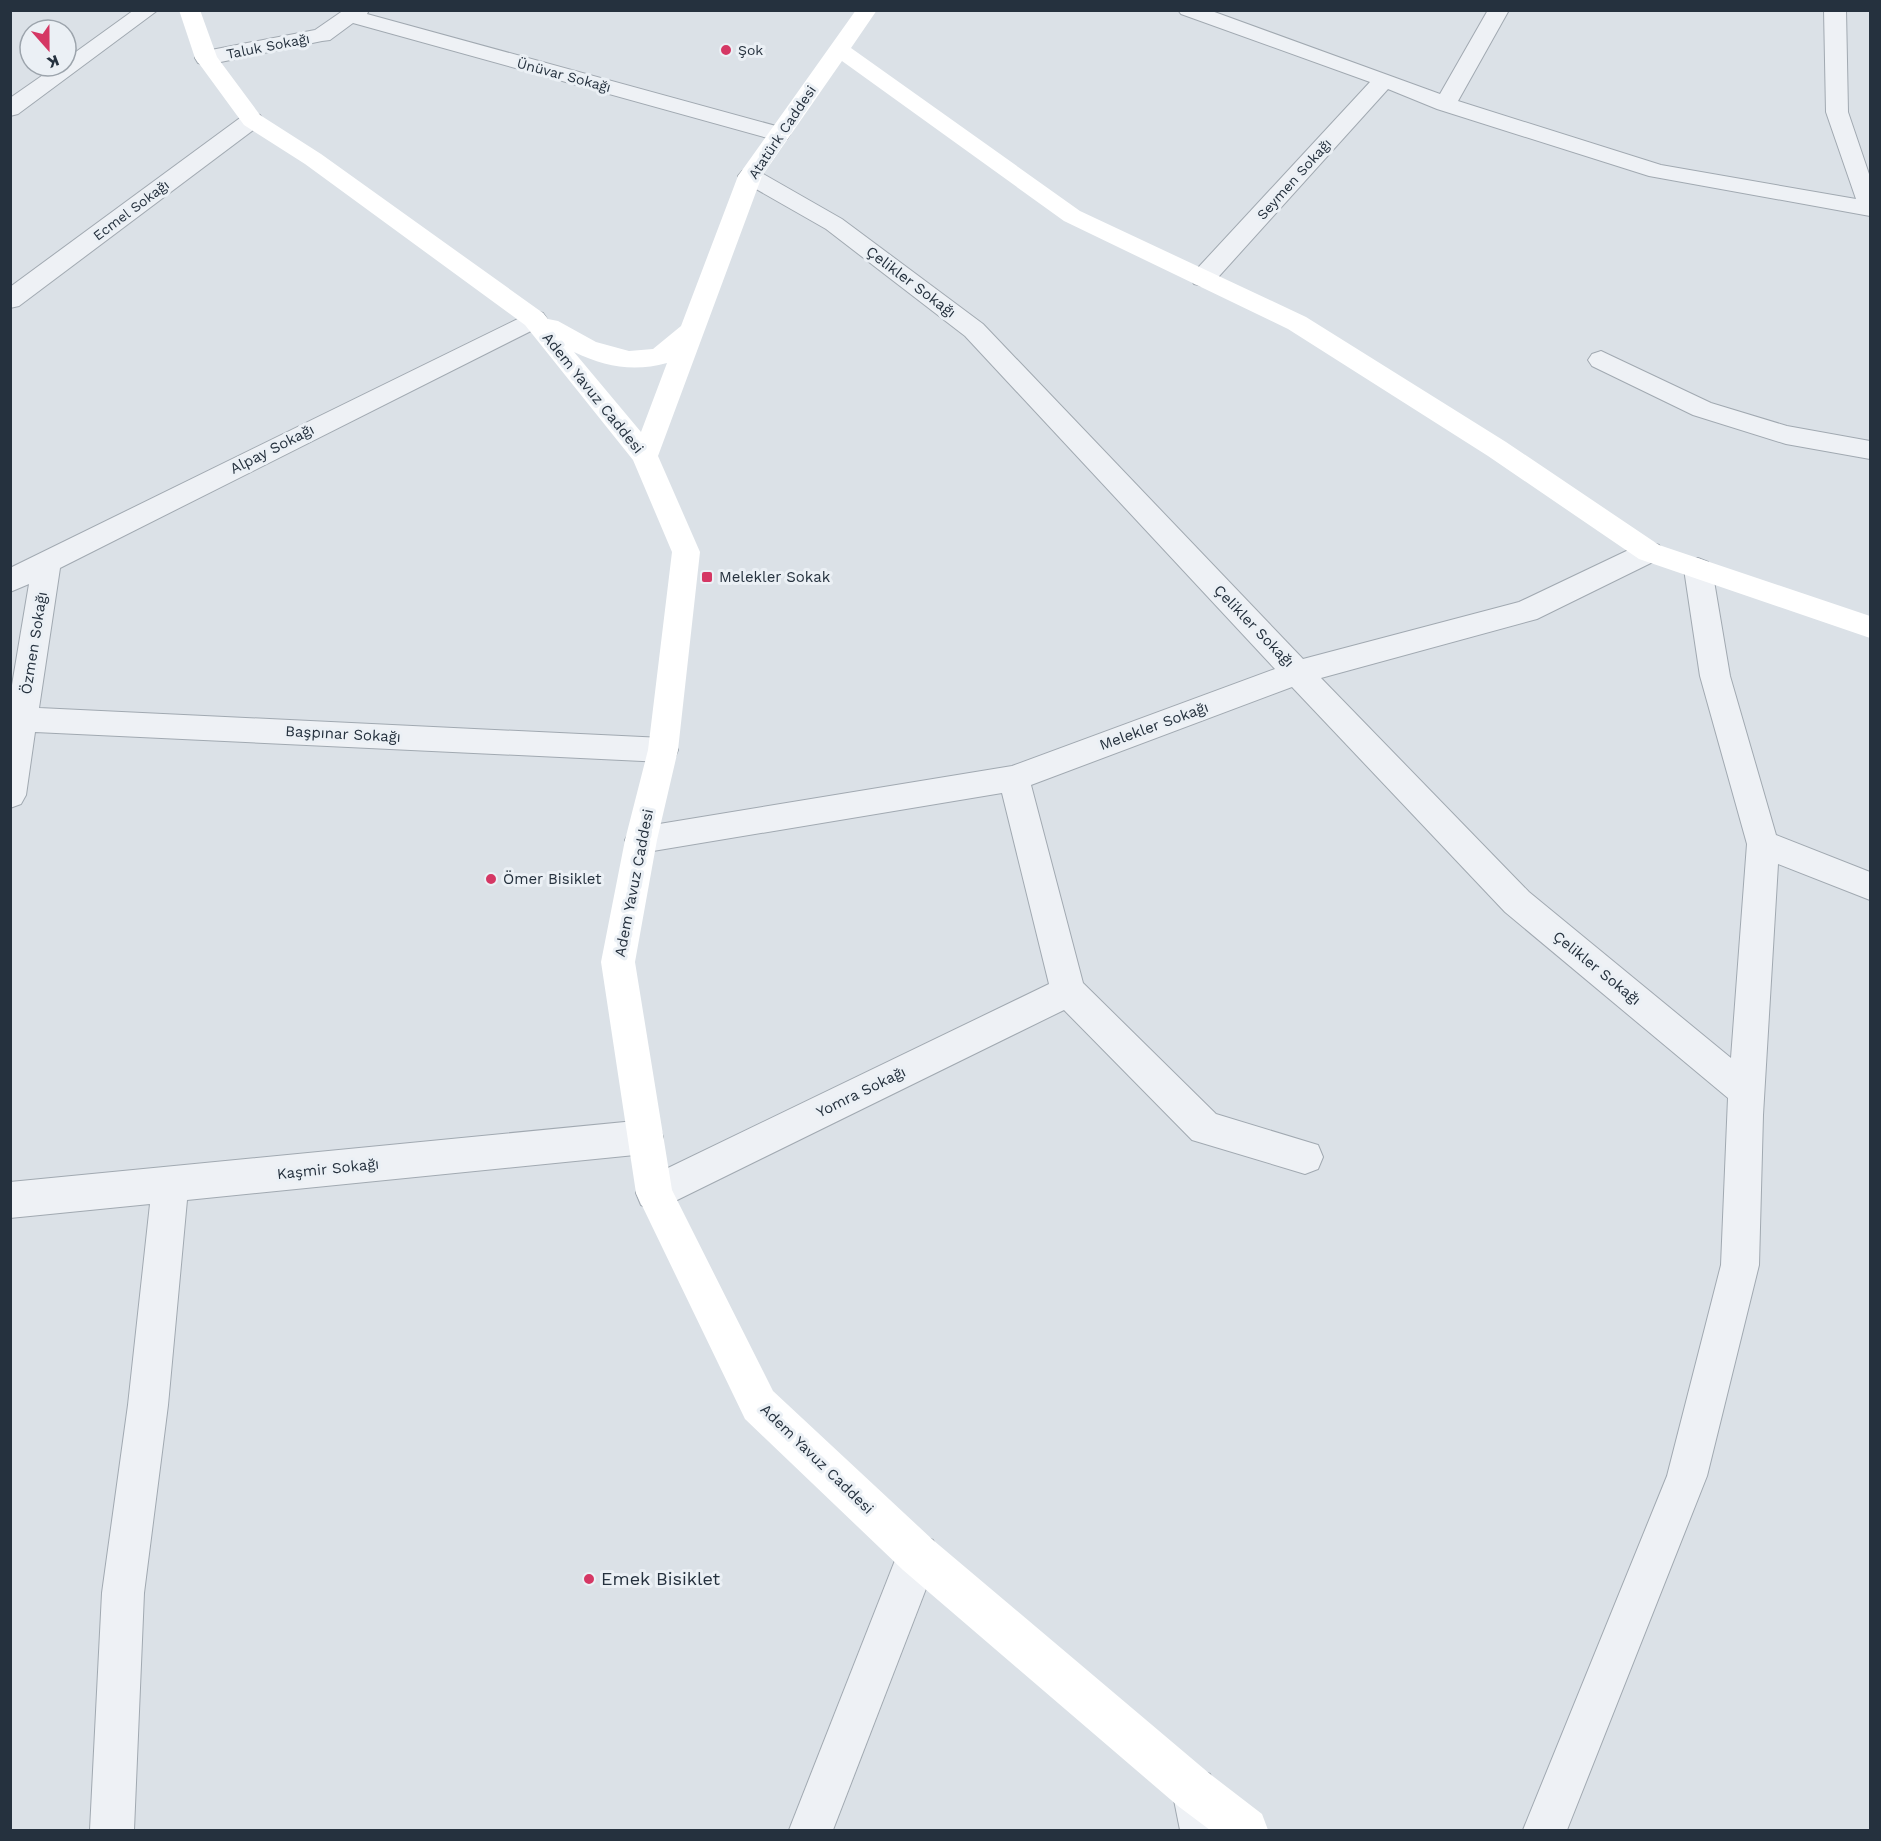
<svg xmlns="http://www.w3.org/2000/svg" width="1881" height="1841" font-family="'Work Sans',sans-serif">
	<style>
		.lines { fill: none; stroke-linecap: round; stroke-linejoin: round }
		.street-casing { stroke: #a1a9b1; stroke-width: 2 }
		.street { fill: #eef1f5; fill-rule: evenodd }
		.secondary { fill: #fff; fill-rule: evenodd }
		.poi-dot { fill: #d53764; stroke: #ebf0f5; stroke-width: 2 }
		.labels { text-anchor: middle; stroke-width: 6; stroke-linejoin: round; paint-order: stroke }
		.far-street-label { font-size: 14px; fill: #25313e; stroke: #ebf0f5 }
		.far-poi-label { font-size: 14px; fill: #25313e; stroke: #ebf0f5; text-anchor: start }
		.street-label { font-size: 15px; fill: #25313e; stroke: #ebf0f5 }
		.poi-label { font-size: 15px; fill: #25313e; stroke: #ebf0f5; text-anchor: start }
		.near-poi-label { font-size: 18px; fill: #25313e; stroke: #ebf0f5; text-anchor: start }
	</style>
	<rect width="100%" height="100%" fill="#dbe1e7"/>
	<g class="lines">
		<g class="street-casing">
			<g id="street">
				<polygon points="134,10 158,10 18,114 10,116 10,98 56,66 66,66 66,59"/>
				<polygon points="344,10 369,10 367,14 787,129 790,134 787,139 779,141 771,139 353,23 330,40 322,41 206,65 198,63 195,58 198,53 206,51 315,30"/>
				<polygon points="1178,10 1209,10 1440,94 1488,10 1509,10 1458,101 1661,165 1856,199 1826,112 1824,10 1846,10 1848,112 1870,177 1870,216 1649,176 1437,109 1388,89 1212,284 1203,286 1194,284 1191,278 1194,272 1370,82 1181,14"/>
				<polygon points="252,113 260,115 263,120 260,125 19,306 10,308 10,287 244,115"/>
				<polygon points="750,169 758,171 842,219 983,324 1303,659 1519,602 1639,545 1649,542 1659,545 1663,552 1659,559 1537,619 1321,678 1529,892 1731,1058 1747,844 1700,676 1684,569 1688,562 1698,558 1708,562 1712,569 1730,676 1776,835 1870,872 1870,900 1778,864 1763,1115 1759,1265 1707,1476 1567,1830 1523,1830 1667,1476 1721,1265 1728,1098 1505,912 1292,687 1031,785 1083,983 1216,1114 1318,1145 1323,1157 1318,1169 1305,1174 1192,1140 1064,1010 667,1205 654,1211 641,1205 636,1193 641,1181 1049,984 1002,793 641,853 630,849 625,840 630,831 641,827 1012,766 1275,669 965,336 826,229 742,181 738,176 742,171"/>
				<polygon points="534,311 543,313 547,319 543,325 60,568 39,708 663,738 674,741 678,750 674,759 663,762 35,732 26,795 21,804 10,808 10,697 29,584 10,592 10,568"/>
				<polygon points="1601,351 1711,403 1787,426 1870,441 1870,459 1786,444 1693,415 1592,366 1588,360 1592,354"/>
				<polygon points="645,1120 658,1125 663,1137 658,1149 645,1154 187,1200 168,1405 144,1593 134,1830 90,1830 102,1593 128,1405 150,1204 10,1218 10,1182"/>
				<polygon points="918,1534 933,1540 939,1555 833,1830 789,1830 903,1540"/>
				<polygon points="1194,1768 1210,1774 1216,1790 1224,1830 1180,1830 1172,1790 1178,1774"/>
			</g>
		</g>
		<use href="#street" class="street"/>
		<path class="secondary" d="M179,10h21l17,47 43,58 61,39 222,159 5,6 10,2 38,21 33,9 24,-2 28,-23 57,-150 118,-166h21l-26,38 229,163 226,106 200,125 153,103 211,71v22l-231,-79 -151,-103 -200,-127 -224,-108 -222,-160 -80,115 -104,280 42,96 -22,198 -21,90 -22,122 37,228 101,201 160,149 277,234 52,40 6,16h-58l-32,-24 -275,-236 -158,-151 -109,-226 -35,-231 24,-122 23,-90 24,-198 -39,-92 -108,-135 -220,-161 -61,-39 -49,-67zM574,352c31,15 60,20 93,11l-26,69z"/>
	</g>
	<g class="poi-dot">
		<circle cx="726" cy="50" r="6"/>
		<rect x="701" y="571" width="12" height="12" rx="3"/>
		<circle cx="491" cy="879" r="6"/>
		<circle cx="589" cy="1579" r="6"/>
	</g>
	<g class="labels">
		<g class="far-street-label">
			<text transform="translate(268 46) rotate(-11)" y="5">Taluk Sokağı</text>
			<text transform="translate(564 75) rotate(15)" y="5">Ünüvar Sokağı</text>
			<text transform="translate(782 132) rotate(-56)" y="5">Atatürk Caddesi</text>
			<text transform="translate(1294 179) rotate(-48)" y="5">Seymen Sokağı</text>
			<text transform="translate(131 210) rotate(-37)" y="5">Ecmel Sokağı</text>
		</g>
		<g class="far-poi-label">
			<text x="738" y="55">Şok</text>
		</g>
		<g class="street-label">
			<text transform="translate(911 282) rotate(37)" y="5">Çelikler Sokağı</text>
			<text transform="translate(593 393) rotate(51)" y="5">Adem Yavuz Caddesi</text>
			<text transform="translate(272 449) rotate(-27)" y="5">Alpay Sokağı</text>
			<text transform="translate(1254 626) rotate(46)" y="5">Çelikler Sokağı</text>
			<text transform="translate(34 643) rotate(-81)" y="5">Özmen Sokağı</text>
			<text transform="translate(1154 726) rotate(-20)" y="5">Melekler Sokağı</text>
			<text transform="translate(343 734) rotate(3)" y="5">Başpınar Sokağı</text>
			<text transform="translate(634 883) rotate(-79)" y="5">Adem Yavuz Caddesi</text>
			<text transform="translate(1597 968) rotate(39)" y="5">Çelikler Sokağı</text>
			<text transform="translate(861 1092) rotate(-26)" y="5">Yomra Sokağı</text>
			<text transform="translate(328 1169) rotate(-6)" y="5">Kaşmir Sokağı</text>
			<text transform="translate(817 1459) rotate(44)" y="5">Adem Yavuz Caddesi</text>
		</g>
		<g class="poi-label">
			<text x="719" y="582">Melekler Sokak</text>
			<text x="503" y="884">Ömer Bisiklet</text>
		</g>
		<g class="near-poi-label">
			<text x="601" y="1585">Emek Bisiklet</text>
		</g>
	</g>
	<rect width="1881" height="1841" fill="none" stroke="#25313e" stroke-width="24"/>
	<g transform="translate(48 48) rotate(159)"><circle r="28" fill="#ebf0f5" stroke="#9ca4ac" stroke-width="1.5"/>
	<path d="M0-4.5L10 22L0 15L-10 22Z" fill="#d53764"/>
	<text y="-9" font-size="16" font-weight="bold" text-anchor="middle" fill="#25313e">K</text>
	</g>
</svg>
